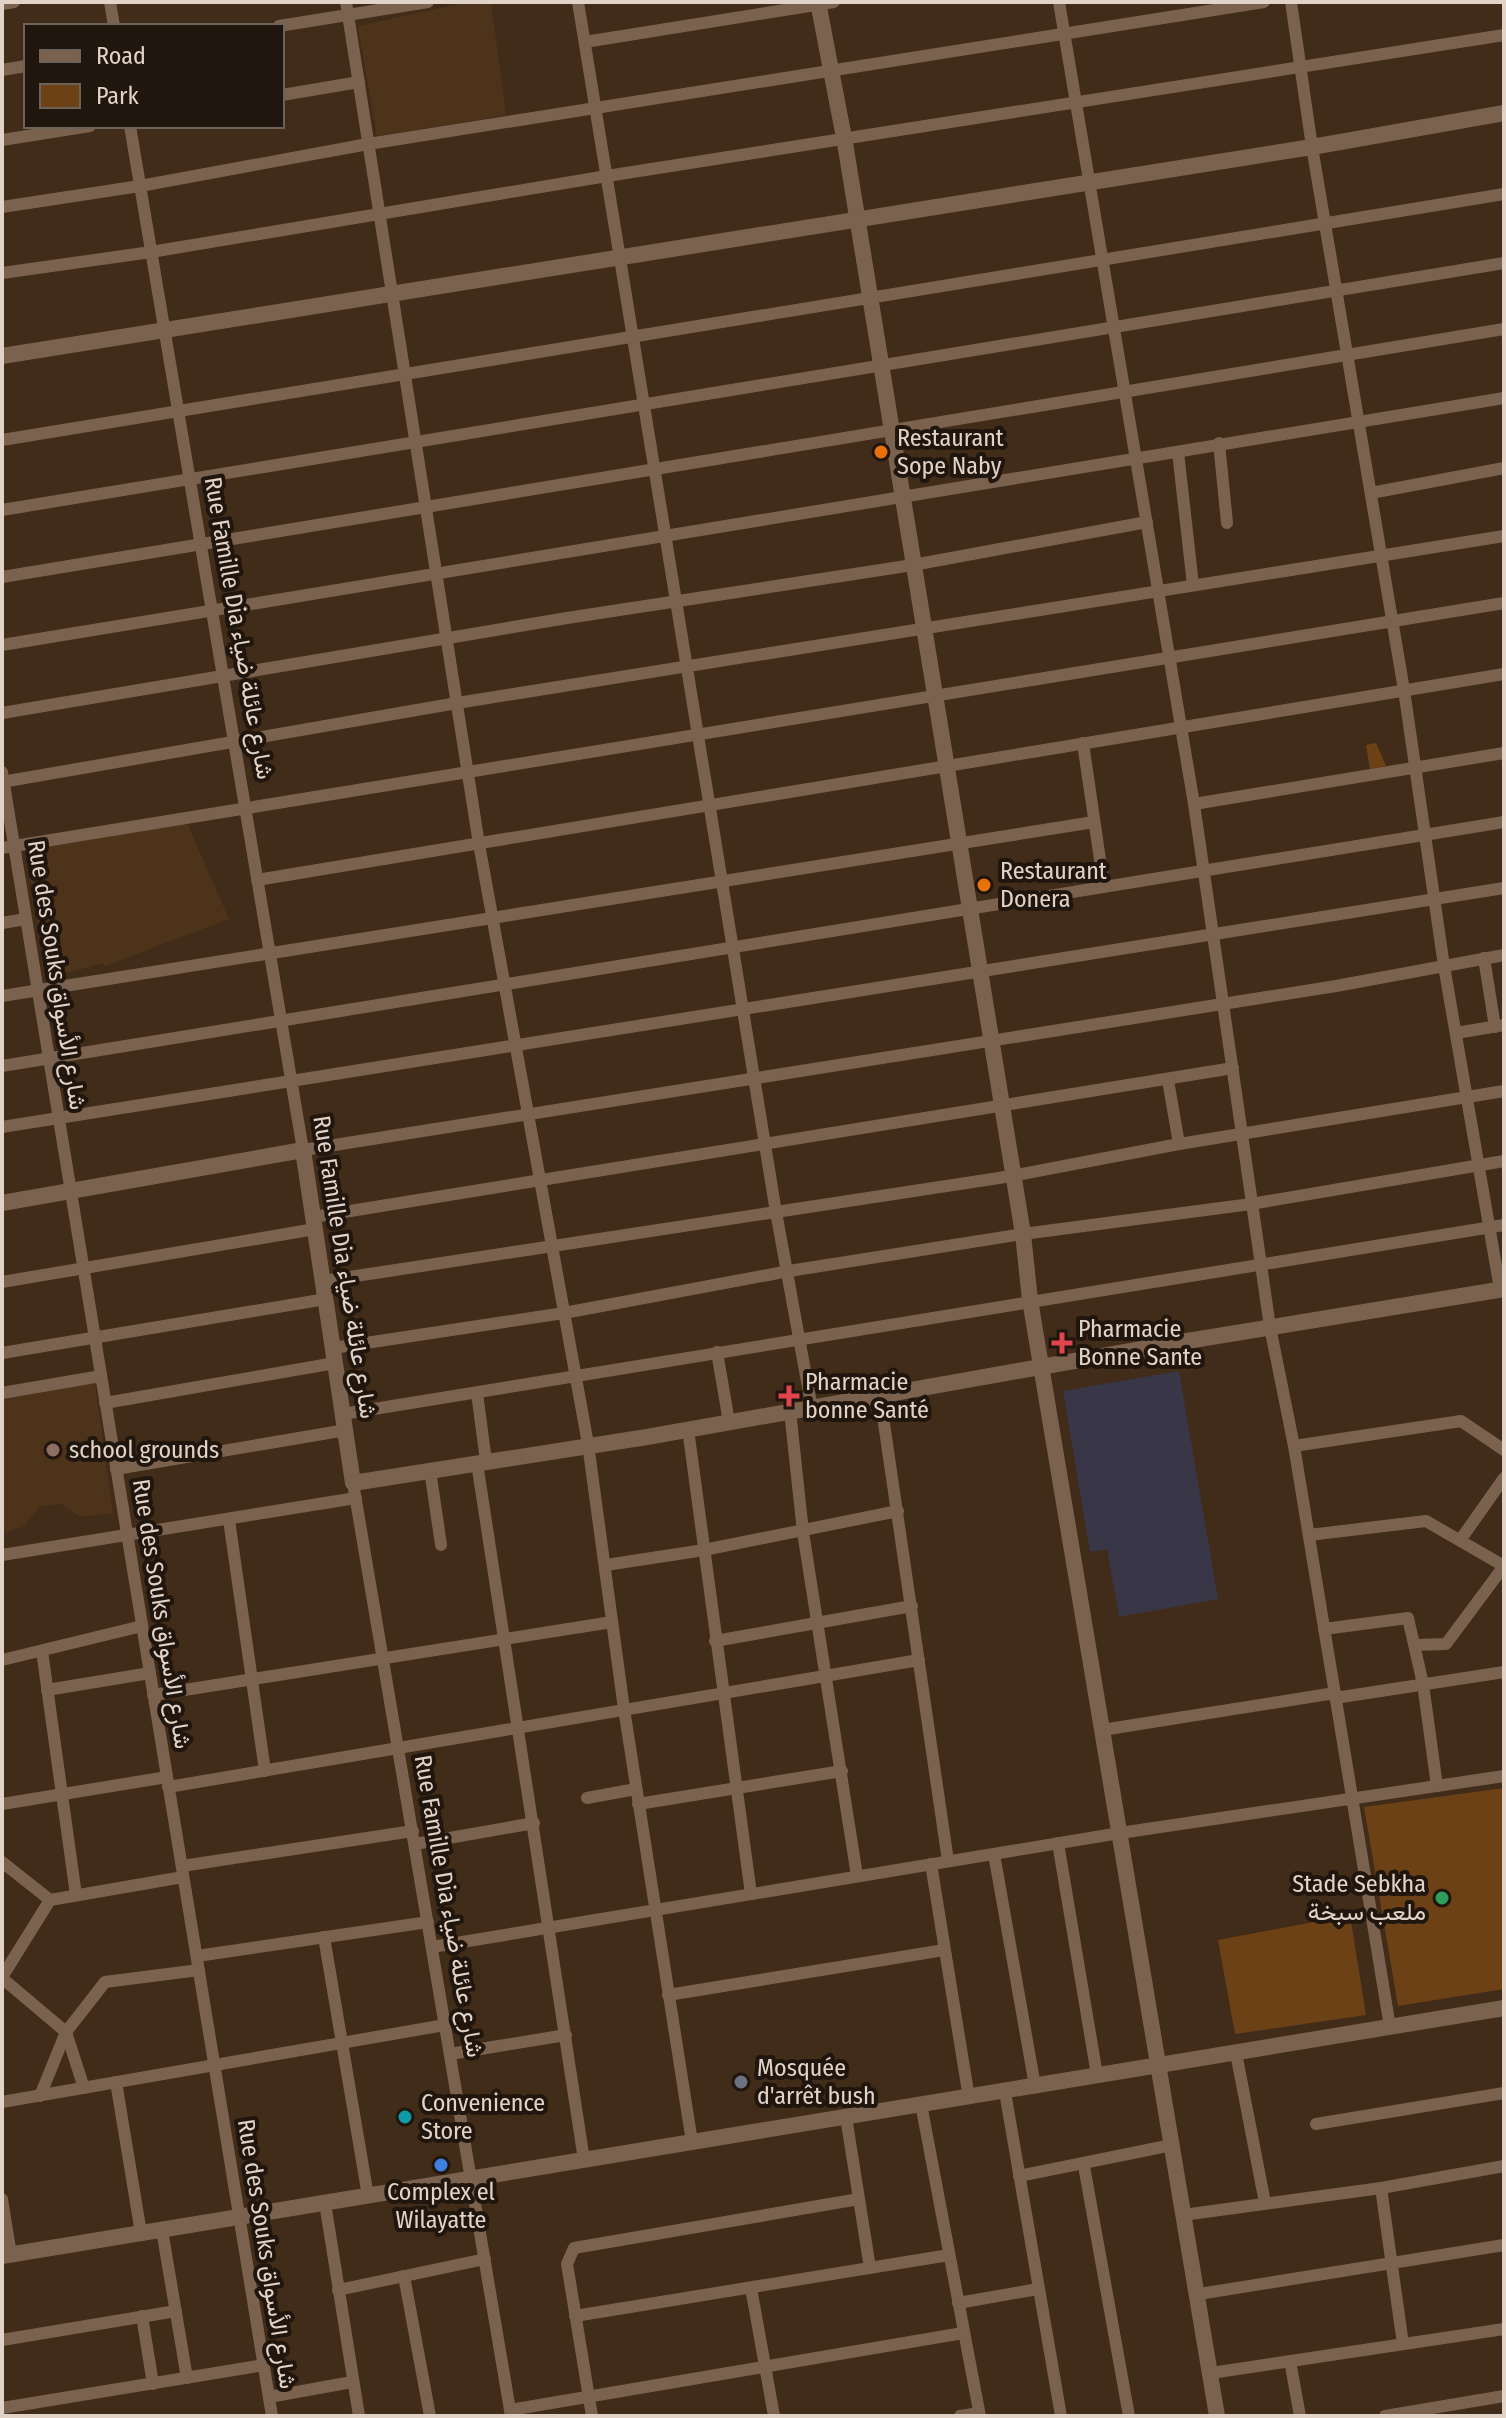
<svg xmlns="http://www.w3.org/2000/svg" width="1506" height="2418" font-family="'Fira Sans Condensed',Vazirmatn,sans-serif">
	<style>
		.commercial { fill: #393647 }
		.built { fill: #4e331b }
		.green { fill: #6d4116 }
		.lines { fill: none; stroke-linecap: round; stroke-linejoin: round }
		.minor { stroke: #7a624e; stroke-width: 12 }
		.tertiary { stroke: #7a624e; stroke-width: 16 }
		.food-dot { fill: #e8710a; stroke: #20160e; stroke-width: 3 }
		.health-dot { fill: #e0444e; stroke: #20160e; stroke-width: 3 }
		.education-dot { fill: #8d6e63; stroke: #20160e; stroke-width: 3 }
		.leisure-dot { fill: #2e9e5b; stroke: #20160e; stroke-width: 3 }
		.worship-dot { fill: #6b7280; stroke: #20160e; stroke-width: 3 }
		.culture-dot { fill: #0f9aa8; stroke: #20160e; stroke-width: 3 }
		.shop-dot { fill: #3f7fe0; stroke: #20160e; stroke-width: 3 }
		.labels { text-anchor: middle; stroke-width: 8; stroke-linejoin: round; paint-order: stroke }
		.poi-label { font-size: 24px; fill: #e1d3c7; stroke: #20160e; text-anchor: start }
		.street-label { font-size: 24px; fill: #e1d3c7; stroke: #20160e }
	</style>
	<rect width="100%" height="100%" fill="#412b19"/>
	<polygon class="commercial" points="1179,1371 1218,1599 1119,1617 1107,1549 1090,1552 1063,1391"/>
	<g class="built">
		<polygon points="468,2 491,2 506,115 377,136 358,26"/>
		<polygon points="187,823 229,919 105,966 103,963 47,979 26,848"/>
		<polygon points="95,1383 113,1513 80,1517 61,1504 40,1506 23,1527 2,1533 2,1395"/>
	</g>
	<g class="green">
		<polygon points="1376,743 1386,766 1370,769 1366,745"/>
		<polygon points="1504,1788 1504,1989 1398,2006 1364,1807"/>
		<polygon points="1350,1915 1366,2015 1235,2034 1218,1940"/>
	</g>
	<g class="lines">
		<g class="minor">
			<polyline points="110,2 114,26"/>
			<polyline points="346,2 479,844 588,1444 624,1709 692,2142"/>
			<polyline points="578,2 776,1212 812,1409"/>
			<polyline points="1059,2 1194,804 1270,1327 1294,1446 1390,2027"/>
			<polyline points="1291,2 1312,147 1404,690 1444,966 1500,1289"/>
			<polyline points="2,4 14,2"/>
			<polyline points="279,26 428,2"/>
			<polyline points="585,42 834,2"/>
			<polyline points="2,70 26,66"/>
			<polyline points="282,95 359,82"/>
			<polyline points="130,126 303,1150 1336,986 1504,955"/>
			<polyline points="2,140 90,126"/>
			<polyline points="2,207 140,186 368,144 1264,2"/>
			<polyline points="2,273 151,252 607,176 1504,35"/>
			<polyline points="2,440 1504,194"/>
			<polyline points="1219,443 1227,523"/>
			<polyline points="1178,452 1193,585"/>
			<polyline points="1371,493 1504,468"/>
			<polyline points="2,510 1504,263"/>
			<polyline points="2,577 1504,329"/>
			<polyline points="2,645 1504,398"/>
			<polyline points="2,713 567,618 913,565 1147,522"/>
			<polyline points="1083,743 1104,887"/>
			<polyline points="2,772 272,2416"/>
			<polyline points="2,782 457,703 1504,536"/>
			<polyline points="1194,804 1504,753"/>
			<polyline points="2,848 1504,603"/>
			<polyline points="257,880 1504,674"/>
			<polyline points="2,923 26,919"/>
			<polyline points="1484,958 1495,1027"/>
			<polyline points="2,996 1094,822"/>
			<polyline points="1456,1033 1504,1025"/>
			<polyline points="2,1066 1504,822"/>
			<polyline points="1168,1080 1179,1144"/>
			<polyline points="2,1127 1504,888"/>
			<polyline points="313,1217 1233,1068"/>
			<polyline points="323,1281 1012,1176 1179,1144 1504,1091"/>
			<polyline points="2,1282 315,1229"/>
			<polyline points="333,1348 564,1313 789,1271 1023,1234 1251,1204 1504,1161"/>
			<polyline points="717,1352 729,1422"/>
			<polyline points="2,1353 326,1299"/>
			<polyline points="2,1393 101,1376"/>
			<polyline points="477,1393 486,1461"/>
			<polyline points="880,1396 948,1861"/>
			<polyline points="105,1403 335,1363"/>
			<polyline points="790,1411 803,1532 857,1876"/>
			<polyline points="343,1414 1504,1225"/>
			<polyline points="688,1429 751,1894"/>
			<polyline points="1294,1446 1461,1421 1504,1450"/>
			<polyline points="477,1463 584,2160"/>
			<polyline points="116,1469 346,1430"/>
			<polyline points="430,1470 441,1545"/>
			<polyline points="353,1483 511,2416"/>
			<polyline points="229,1520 265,1771"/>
			<polyline points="1309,1535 1426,1521 1504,1566"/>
			<polyline points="1461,1539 1504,1478"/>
			<polyline points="2,1555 356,1498"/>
			<polyline points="606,1565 704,1550 898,1511"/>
			<polyline points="1324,1629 1408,1618 1423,1684 1437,1786"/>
			<polyline points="715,1641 912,1606"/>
			<polyline points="1415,1645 1446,1644 1504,1566"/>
			<polyline points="42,1651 76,1895"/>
			<polyline points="2,1660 142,1626"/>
			<polyline points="47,1690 150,1673"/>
			<polyline points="153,1695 612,1622"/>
			<polyline points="1335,1698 1504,1672"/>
			<polyline points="1102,1730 1335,1693"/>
			<polyline points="168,1787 919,1660"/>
			<polyline points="587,1798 636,1789"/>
			<polyline points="2,1804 167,1777"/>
			<polyline points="638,1804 842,1771"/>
			<polyline points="1058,1843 1097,2075"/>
			<polyline points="415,1844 534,1823"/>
			<polyline points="994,1854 1035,2086"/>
			<polyline points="2,1862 50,1900"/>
			<polyline points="931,1864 969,2098"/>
			<polyline points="182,1866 413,1831"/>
			<polyline points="324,1937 368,2196"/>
			<polyline points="432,1947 1120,1833 1504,1776"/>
			<polyline points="197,1956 428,1922"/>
			<polyline points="2,1977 50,1900 183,1877"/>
			<polyline points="2,1978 66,2032 84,2088"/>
			<polyline points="668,1995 944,1950"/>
			<polyline points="1236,2053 1265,2203"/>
			<polyline points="450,2054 566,2035"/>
			<polyline points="116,2082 141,2233"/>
			<polyline points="1005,2092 1061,2416"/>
			<polyline points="40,2096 66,2032 105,1982 199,1970"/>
			<polyline points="2,2102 445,2025"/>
			<polyline points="921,2104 980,2416"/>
			<polyline points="846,2117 870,2268"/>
			<polyline points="1316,2124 1504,2093"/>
			<polyline points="1084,2166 1129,2416"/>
			<polyline points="1019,2176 1172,2145"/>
			<polyline points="1381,2188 1403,2344"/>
			<polyline points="2,2199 11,2255"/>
			<polyline points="325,2203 359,2416"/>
			<polyline points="1183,2215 1381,2188 1504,2166"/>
			<polyline points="162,2230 187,2378"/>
			<polyline points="404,2276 430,2416"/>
			<polyline points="751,2288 774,2416"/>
			<polyline points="338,2290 485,2259"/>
			<polyline points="1199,2294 1504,2245"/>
			<polyline points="958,2303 1038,2289"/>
			<polyline points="142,2316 153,2384"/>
			<polyline points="575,2316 949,2255"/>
			<polyline points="2,2340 176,2311"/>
			<polyline points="1290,2361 1300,2416"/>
			<polyline points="1211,2373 1504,2329"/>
			<polyline points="269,2397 352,2382"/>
			<polyline points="2,2408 264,2365"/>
			<polyline points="510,2410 963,2333"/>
			<polyline points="592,2416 567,2264 574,2248 859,2199"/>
			<polyline points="960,2416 979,2413"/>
			<polyline points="1385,2416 1504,2396"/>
		</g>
		<g class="tertiary">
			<polyline points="818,2 845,143 1023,1234 1030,1300 1217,2416"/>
			<polyline points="2,356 1312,147 1504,113"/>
			<polyline points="2,1203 303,1150 353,1483 647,1437 1181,1342 1504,1289"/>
			<polyline points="2,2256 1504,2008"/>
		</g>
	</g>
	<g class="food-dot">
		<circle cx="881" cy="452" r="8"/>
		<circle cx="984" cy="885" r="8"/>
	</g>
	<g class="health-dot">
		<path d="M1058 1331h8v8h8v8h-8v8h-8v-8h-8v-8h8z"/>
		<path d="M785 1384h8v8h8v8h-8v8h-8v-8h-8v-8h8z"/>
	</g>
	<circle class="education-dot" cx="53" cy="1450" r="8"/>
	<circle class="leisure-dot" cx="1442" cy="1898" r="8"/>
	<circle class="worship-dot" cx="741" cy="2082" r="8"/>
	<circle class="culture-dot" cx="405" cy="2117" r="8"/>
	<circle class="shop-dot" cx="441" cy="2165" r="8"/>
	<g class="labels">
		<g class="poi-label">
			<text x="897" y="446">Restaurant<tspan x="897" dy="28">Sope Naby</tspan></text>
			<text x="1000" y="879">Restaurant<tspan x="1000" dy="28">Donera</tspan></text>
			<text x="1078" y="1337">Pharmacie<tspan x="1078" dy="28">Bonne Sante</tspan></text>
			<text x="805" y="1390">Pharmacie<tspan x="805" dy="28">bonne Santé</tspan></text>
			<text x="69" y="1458">school grounds</text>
			<text x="1426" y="1892" text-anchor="end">Stade Sebkha<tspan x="1426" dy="28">ملعب سبخة</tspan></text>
			<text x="757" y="2076">Mosquée<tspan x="757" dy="28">d'arrêt bush</tspan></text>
			<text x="421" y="2111">Convenience<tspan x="421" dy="28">Store</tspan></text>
			<text x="441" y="2200" text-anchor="middle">Complex el<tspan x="441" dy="28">Wilayatte</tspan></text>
		</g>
		<g class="street-label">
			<text transform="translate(239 628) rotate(80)" y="8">Rue Famille Dia شارع عائلة ضياء</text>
			<text transform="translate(57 975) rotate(81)" y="8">Rue des Souks شارع الأسواق</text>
			<text transform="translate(345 1267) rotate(81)" y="8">Rue Famille Dia شارع عائلة ضياء</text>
			<text transform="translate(162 1614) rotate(81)" y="8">Rue des Souks شارع الأسواق</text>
			<text transform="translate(449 1906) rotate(80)" y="8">Rue Famille Dia شارع عائلة ضياء</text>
			<text transform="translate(267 2254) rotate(81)" y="8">Rue des Souks شارع الأسواق</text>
		</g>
	</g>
	<rect width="1506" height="2418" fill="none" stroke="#e1d3c7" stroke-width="8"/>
	<rect x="24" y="24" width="260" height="104" fill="#20160e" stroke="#6d6258" stroke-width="2"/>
	<rect x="40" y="50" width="40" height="12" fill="#7a624e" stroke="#6d6258" stroke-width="2"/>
	<text x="96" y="64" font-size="24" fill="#e1d3c7">Road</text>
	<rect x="40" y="84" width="40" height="24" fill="#6d4116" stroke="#6d6258" stroke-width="2"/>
	<text x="96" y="104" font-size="24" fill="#e1d3c7">Park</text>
</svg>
